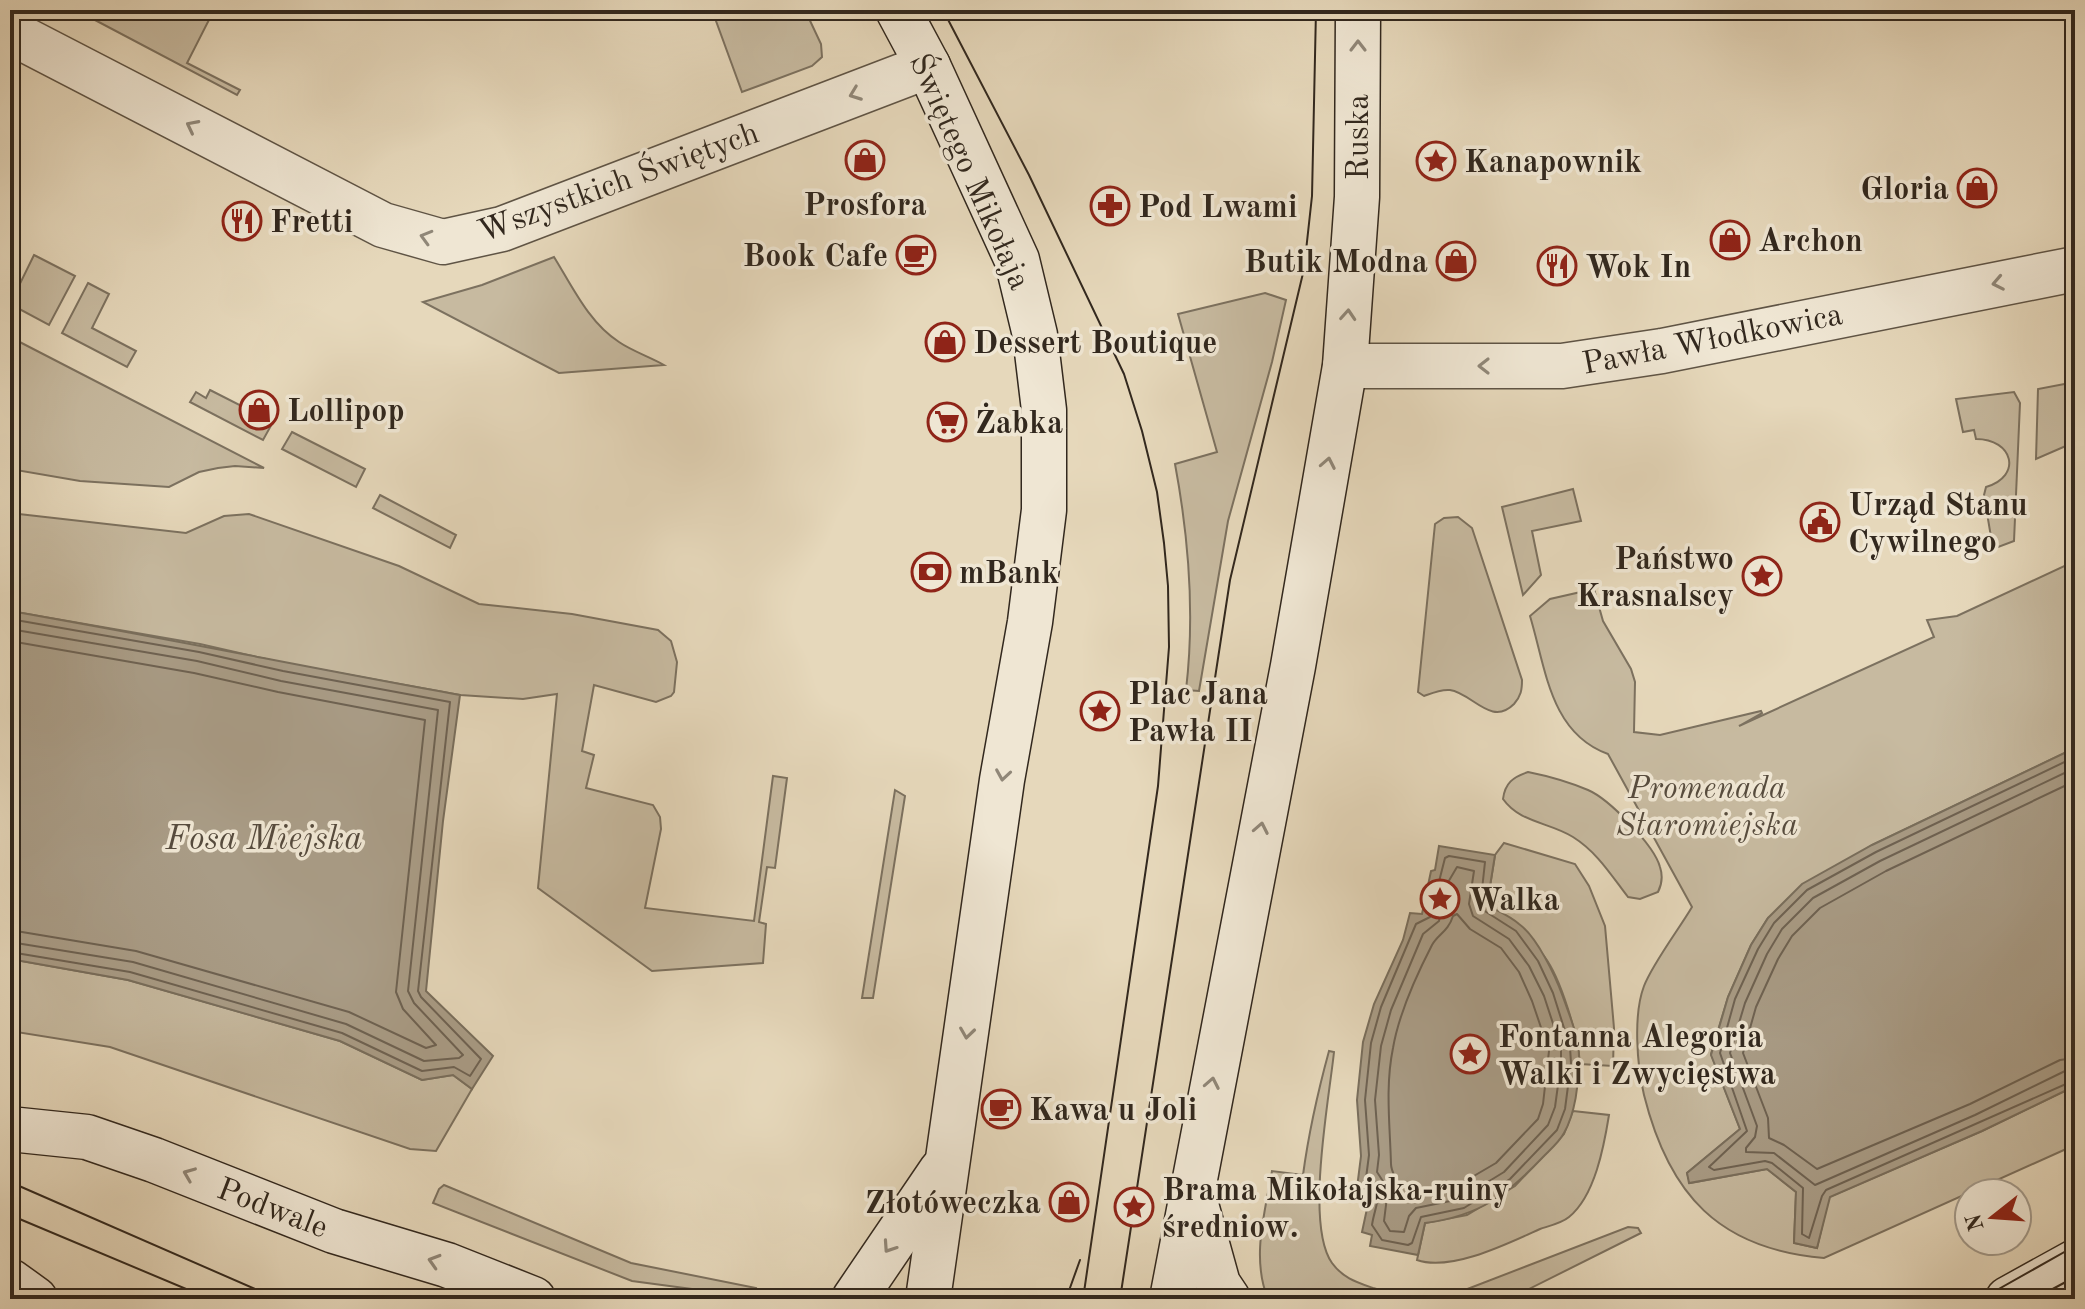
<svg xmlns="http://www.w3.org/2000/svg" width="2085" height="1309" font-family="'Old Standard TT',serif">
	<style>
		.green { fill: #c7baa0; stroke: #7c715f; stroke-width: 2 }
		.water { fill: #a99c86; stroke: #796e5c; stroke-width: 2 }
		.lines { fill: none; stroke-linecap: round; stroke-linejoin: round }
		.shore { stroke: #6e6252; stroke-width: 2 }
		.street-casing { stroke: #5f5445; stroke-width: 47 }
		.secondary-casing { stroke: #32281e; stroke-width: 47 }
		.street { stroke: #efe6d3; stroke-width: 44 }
		.secondary { stroke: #efe6d3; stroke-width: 44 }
		.tram { stroke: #32281e; stroke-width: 2 }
		.oneway { stroke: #908778 }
		.labels { text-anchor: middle; stroke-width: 7; stroke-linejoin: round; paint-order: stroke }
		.street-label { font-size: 32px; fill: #32281e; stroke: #efe6d3 }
		.poi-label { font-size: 32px; font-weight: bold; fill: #32281e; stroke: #efe6d3; text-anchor: start }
		.park-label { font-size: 32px; font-style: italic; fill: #574c3e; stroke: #efe6d3 }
		.water-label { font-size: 34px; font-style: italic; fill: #564b3d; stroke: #efe6d3 }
	</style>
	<rect width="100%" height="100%" fill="#e6d8bb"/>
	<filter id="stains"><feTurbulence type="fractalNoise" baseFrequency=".0025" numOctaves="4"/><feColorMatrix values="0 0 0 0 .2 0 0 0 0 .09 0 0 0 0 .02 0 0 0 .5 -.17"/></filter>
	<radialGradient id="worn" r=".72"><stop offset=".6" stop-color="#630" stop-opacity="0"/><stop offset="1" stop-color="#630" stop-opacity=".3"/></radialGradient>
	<g class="green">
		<polygon points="76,10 214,10 187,63 240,90 237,95"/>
		<polygon points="712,10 805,10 821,44 822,57 812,66 742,92"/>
		<polygon points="34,255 75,276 49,325 10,304"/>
		<path d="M554,257c18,29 35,66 65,85 13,9 31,15 45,23l-105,8 -136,-71 59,-17z"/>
		<polygon points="88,283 109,294 92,328 136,351 127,367 62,333"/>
		<path d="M1265,293l21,7 -14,62 -44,159 -29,170 -13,-1c9,-76 3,-151 -11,-226l42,-12 -39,-138z"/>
		<polygon points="10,337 264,468 235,466 218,468 199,472 169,487 80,481 10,469"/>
		<polygon points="2075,382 2075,442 2036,459 2038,389"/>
		<polygon points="210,390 273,422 263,440 190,402 196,392 206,398"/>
		<path d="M2014,392l6,11 -6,138 -21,8 -9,-54 2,-8c37,-11 27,-48 -10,-48l-2,-9 -11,2 -7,-33z"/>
		<polygon points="292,432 365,469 356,487 282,449"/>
		<polygon points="1573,489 1581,521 1532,531 1541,575 1523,595 1502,507"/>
		<polygon points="380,495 456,535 450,548 373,508"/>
		<polygon points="10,513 186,533 224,516 249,514 399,566 479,604 572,614 658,630 671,641 677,662 674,692 671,696 656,702 594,685 582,751 594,755 586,788 653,805 660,817 661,829 645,908 754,921 773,776 787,778 775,868 767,867 759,922 766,924 763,963 652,971 538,888 557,694 523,699 460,695 284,663 200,644 10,611"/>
		<path d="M1458,517l14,11 50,152c0,10 -1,16 -8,24 -23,23 -42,-11 -64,-14 -9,-1 -18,3 -26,6l-6,-4 17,-168 9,-6z"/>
		<path d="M2075,561v187l-203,97 -104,73 -17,27 -23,52 -17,57 29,75 -53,44 3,10 77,-14 29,23 -2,51 23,5 12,-51 153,-66 93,-45v59l-251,113c-105,-9 -155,-63 -180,-163 -7,-30 -11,-80 0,-109 9,-23 35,-57 48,-79l-84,-153c-58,-21 -62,-85 -78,-138l20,-17 44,-10 9,32 28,48 4,13 -1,50 26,3 101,-24 1,2 -23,13 195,-89 -7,-17 30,-4z"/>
		<path d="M1528,772c20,4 41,10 60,18 21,9 66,55 72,77 3,9 2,17 -2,25l-18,7 -12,-2c-17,-22 -31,-45 -55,-60 -24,-15 -53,-14 -70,-38 2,-16 10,-22 25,-27z"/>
		<polygon points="895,790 905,796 873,998 862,998"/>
		<path d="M1504,843l71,21 14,22 16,40 9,102 -1,38 -33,-2c-2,-28 -19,-86 -36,-108 -15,-19 -39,-34 -57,-51l8,-50z"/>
		<polygon points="10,959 128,980 340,1041 422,1080 453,1075 472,1089 436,1151 410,1149 110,1047 10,1031"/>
		<path d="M1329,1051l5,1c-5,48 -29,173 -2,211 11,15 24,19 41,25 29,9 54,11 84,5l171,-66 10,1 3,5 -120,60 -22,6h-231c-17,-41 -3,-86 4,-128l31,4c6,-45 14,-80 26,-124z"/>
		<path d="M1573,1111l36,4c-5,31 -14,81 -40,102 -7,6 -20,9 -29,12 -31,14 -89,43 -123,31l8,-37 42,-8 48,-29 49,-52z"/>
		<polygon points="444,1185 631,1263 756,1288 754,1299 734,1299 692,1289 632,1281 433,1203 439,1189"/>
	</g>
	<g class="water">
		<path d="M10,611c151,26 300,57 450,84l-17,126 -17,170 67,65 -21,33 -19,-14 -31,5 -82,-39 -212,-61 -118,-21z"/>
		<polygon points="2075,748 2075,1086 1982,1131 1830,1197 1817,1248 1794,1243 1796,1192 1767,1169 1689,1183 1687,1173 1740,1129 1711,1055 1728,997 1751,945 1768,918 1802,884 1872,845"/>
		<path d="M1439,846l56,9 -8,50c11,6 23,11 32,19 18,13 36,51 44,73 7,20 17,42 16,64 0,22 -4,53 -15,72 -4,8 -13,16 -20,23 -37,39 -64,60 -119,67l-7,32 -48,-9 2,-11 -10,-3 9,-42 -14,-2 4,-32 -4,-56 6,-58 11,-38 29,-64 7,-27 12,1 9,-43 4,-1z"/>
	</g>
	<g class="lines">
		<g class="shore">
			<polyline points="10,619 199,652 283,671 450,702 418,991 421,997 481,1059 470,1076 454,1067 422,1071 342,1033 130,972 10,952"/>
			<polyline points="10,629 197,661 281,681 438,710 408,991 414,1003 463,1055 459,1058 424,1061 346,1024 133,962 10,942"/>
			<polyline points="10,641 194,673 278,692 425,720 396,992 403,1009 436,1045 426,1048 349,1012 136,951 10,930"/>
			<polyline points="2075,757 1876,852 1807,890 1774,923 1758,949 1735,999 1720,1053 1747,1131 1709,1167 1714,1170 1765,1161 1772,1163 1803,1188 1802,1234 1809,1238 1822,1196 1826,1190 2075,1080"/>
			<polyline points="2075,768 1880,861 1813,898 1782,929 1767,954 1745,1003 1730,1053 1757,1126 1755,1137 1746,1148 1746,1152 1774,1153 1815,1185 1975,1115 2065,1071 2075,1070"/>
			<polyline points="2075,781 1886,871 1820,908 1792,936 1778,959 1756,1007 1743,1053 1768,1118 1769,1138 1784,1145 1817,1169 1970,1104 2060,1060 2075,1058"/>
			<path d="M1449,856l36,6 -5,46 36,23 22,30 15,32 17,54 1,16 -6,46 -8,21 -47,49 -46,29 -43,9 -9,26 -4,2 -26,-5 -10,-15c3,-21 14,-33 -6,-47l3,-23 -4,-55 6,-57 10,-36 35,-83 14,-7 15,-59z"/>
			<polygon points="1457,867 1474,871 1469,904 1473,916 1509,939 1529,966 1544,996 1561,1048 1561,1063 1555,1107 1548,1125 1504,1172 1460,1199 1416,1208 1409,1216 1404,1232 1390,1231 1384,1221 1388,1189 1377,1172 1379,1155 1375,1100 1381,1046 1391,1010 1423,934 1439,921 1447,884"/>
			<path d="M1457,914l13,15 31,19 18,24 13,29 17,50 -6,53 -5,15 -42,44 -41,24 -36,7 -16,7 -3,-3c1,-17 -9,-23 -9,-34 -1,-39 -6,-77 2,-116 6,-35 23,-72 39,-103 6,-11 16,-13 21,-29z"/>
		</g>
		<g class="street-casing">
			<g id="street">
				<polyline points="10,32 383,225 443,242 502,229 928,66"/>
				<polyline points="1345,366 1562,366 1662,351 2075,269"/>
			</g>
		</g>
		<g class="secondary-casing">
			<g id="secondary">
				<polyline points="898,10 928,66 1017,260 1035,335 1044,410 1044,510 1030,622 1002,780 928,1299"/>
				<polyline points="10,1129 87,1137 154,1160 334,1231 447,1265 533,1299"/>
				<polyline points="1195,1201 1218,1284 1228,1299"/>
				<polyline points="10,1281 35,1299"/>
				<polyline points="854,1299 941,1171"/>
				<polyline points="1172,1299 1293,666 1345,366 1357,197 1358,10"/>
				<polyline points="2008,1299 2075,1262"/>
			</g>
		</g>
		<use href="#street" class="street"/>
		<use href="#secondary" class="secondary"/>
		<g class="tram">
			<polyline points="943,10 1029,175 1124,374 1142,431 1157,492 1164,543 1168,586 1169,647 1158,786 1083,1299"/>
			<polyline points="10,1182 278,1299"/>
			<polyline points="10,1215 210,1299"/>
			<polyline points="1066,1299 1080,1260"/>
			<polyline points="1120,1299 1230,580 1304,269 1312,196 1316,10"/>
			<polyline points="1981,1299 2075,1246"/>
			<polyline points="2034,1299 2075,1277"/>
		</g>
	</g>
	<defs><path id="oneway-chevron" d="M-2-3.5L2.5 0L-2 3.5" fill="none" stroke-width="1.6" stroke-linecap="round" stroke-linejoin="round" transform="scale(2)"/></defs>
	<g class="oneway">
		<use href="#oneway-chevron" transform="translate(1358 46) rotate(-90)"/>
		<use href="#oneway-chevron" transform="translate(855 94) rotate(159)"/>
		<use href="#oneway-chevron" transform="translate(192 126) rotate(-153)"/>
		<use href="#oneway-chevron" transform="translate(426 237) rotate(-164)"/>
		<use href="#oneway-chevron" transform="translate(1998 283) rotate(169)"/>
		<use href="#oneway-chevron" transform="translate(1348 315) rotate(-86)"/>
		<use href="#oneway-chevron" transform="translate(1484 366) rotate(-180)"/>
		<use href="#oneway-chevron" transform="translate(1328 463) rotate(-79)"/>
		<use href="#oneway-chevron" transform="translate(1003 775) rotate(99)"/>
		<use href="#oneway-chevron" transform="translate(1261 828) rotate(-79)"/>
		<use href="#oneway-chevron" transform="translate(967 1033) rotate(98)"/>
		<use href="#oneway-chevron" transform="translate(1212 1083) rotate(-79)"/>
		<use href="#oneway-chevron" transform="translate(189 1174) rotate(-158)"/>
		<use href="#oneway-chevron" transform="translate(889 1247) rotate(124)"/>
		<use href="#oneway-chevron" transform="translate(434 1261) rotate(-163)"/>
	</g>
	<defs>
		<g id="shop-ring" transform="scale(2)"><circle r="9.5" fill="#efe6d3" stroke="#8f2418" stroke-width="1.5"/><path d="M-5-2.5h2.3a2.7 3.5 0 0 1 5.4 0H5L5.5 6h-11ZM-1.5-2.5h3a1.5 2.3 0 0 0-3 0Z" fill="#8f2418"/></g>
		<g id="sight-ring" transform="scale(2)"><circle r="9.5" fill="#efe6d3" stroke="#8f2418" stroke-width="1.5"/><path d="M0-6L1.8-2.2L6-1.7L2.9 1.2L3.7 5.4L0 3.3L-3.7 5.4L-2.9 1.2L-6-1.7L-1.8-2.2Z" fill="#8f2418"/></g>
		<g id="pharmacy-ring" transform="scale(2)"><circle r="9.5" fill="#efe6d3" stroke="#8f2418" stroke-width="1.5"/><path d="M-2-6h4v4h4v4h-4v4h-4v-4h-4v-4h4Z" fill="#8f2418"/></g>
		<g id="restaurant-ring" transform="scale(2)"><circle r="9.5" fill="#efe6d3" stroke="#8f2418" stroke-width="1.5"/><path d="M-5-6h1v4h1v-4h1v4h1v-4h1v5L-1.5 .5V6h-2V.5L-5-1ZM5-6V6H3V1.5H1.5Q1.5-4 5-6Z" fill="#8f2418"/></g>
		<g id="cafe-ring" transform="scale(2)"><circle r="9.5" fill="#efe6d3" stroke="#8f2418" stroke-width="1.5"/><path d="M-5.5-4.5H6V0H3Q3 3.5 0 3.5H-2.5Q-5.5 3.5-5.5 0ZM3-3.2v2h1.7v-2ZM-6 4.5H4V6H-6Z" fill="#8f2418"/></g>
		<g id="supermarket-ring" transform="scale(2)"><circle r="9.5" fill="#efe6d3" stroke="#8f2418" stroke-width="1.5"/><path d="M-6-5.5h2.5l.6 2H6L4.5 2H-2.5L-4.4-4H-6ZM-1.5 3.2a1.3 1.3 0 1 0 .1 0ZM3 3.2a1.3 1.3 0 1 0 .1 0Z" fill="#8f2418"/></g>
		<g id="civic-ring" transform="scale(2)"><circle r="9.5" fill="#efe6d3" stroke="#8f2418" stroke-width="1.5"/><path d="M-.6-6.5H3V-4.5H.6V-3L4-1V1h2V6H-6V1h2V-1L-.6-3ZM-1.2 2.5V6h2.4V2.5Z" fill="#8f2418"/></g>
		<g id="bank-ring" transform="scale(2)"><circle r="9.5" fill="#efe6d3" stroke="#8f2418" stroke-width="1.5"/><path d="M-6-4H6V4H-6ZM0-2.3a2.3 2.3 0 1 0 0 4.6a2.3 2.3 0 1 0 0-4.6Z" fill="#8f2418"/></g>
	</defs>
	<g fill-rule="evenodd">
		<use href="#shop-ring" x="865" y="160"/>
		<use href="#sight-ring" x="1436" y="161"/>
		<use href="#shop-ring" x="1977" y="188"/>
		<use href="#pharmacy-ring" x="1110" y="206"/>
		<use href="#restaurant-ring" x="242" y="221"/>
		<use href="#shop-ring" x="1730" y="240"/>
		<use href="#cafe-ring" x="916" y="255"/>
		<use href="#shop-ring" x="1456" y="261"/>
		<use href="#restaurant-ring" x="1557" y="266"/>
		<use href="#shop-ring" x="945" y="342"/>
		<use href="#shop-ring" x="259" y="410"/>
		<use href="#supermarket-ring" x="947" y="422"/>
		<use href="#civic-ring" x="1820" y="522"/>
		<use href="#bank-ring" x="931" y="572"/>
		<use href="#sight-ring" x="1762" y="576"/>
		<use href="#sight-ring" x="1100" y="711"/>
		<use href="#sight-ring" x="1440" y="899"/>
		<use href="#sight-ring" x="1470" y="1054"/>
		<use href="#cafe-ring" x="1001" y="1109"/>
		<use href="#shop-ring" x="1069" y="1202"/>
		<use href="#sight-ring" x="1134" y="1207"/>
	</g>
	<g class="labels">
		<g class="street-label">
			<text transform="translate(1357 137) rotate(-90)" y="11">Ruska</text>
			<text transform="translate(971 171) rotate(66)" y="11">Świętego Mikołaja</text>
			<text transform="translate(618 181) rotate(-20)" y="11">Wszystkich Świętych</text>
			<text transform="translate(1712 338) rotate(-11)" y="11">Pawła Włodkowica</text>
			<text transform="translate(273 1207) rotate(21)" y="11">Podwale</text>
		</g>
		<g class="poi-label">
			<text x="1464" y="172">Kanapownik</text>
			<text x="1949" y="199" text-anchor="end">Gloria</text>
			<text x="865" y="215" text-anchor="middle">Prosfora</text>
			<text x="1138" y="217">Pod Lwami</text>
			<text x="270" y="232">Fretti</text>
			<text x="1758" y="251">Archon</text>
			<text x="888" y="266" text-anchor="end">Book Cafe</text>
			<text x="1428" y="272" text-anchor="end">Butik Modna</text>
			<text x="1585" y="277">Wok In</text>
			<text x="973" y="353">Dessert Boutique</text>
			<text x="287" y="421">Lollipop</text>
			<text x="975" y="433">Żabka</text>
			<text x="1848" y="515">Urząd Stanu<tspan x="1848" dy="37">Cywilnego</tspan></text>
			<text x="1734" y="569" text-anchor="end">Państwo<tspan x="1734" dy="37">Krasnalscy</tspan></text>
			<text x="959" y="583">mBank</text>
			<text x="1128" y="704">Plac Jana<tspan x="1128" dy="37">Pawła II</tspan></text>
			<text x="1468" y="910">Walka</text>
			<text x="1498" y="1047">Fontanna Alegoria<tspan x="1498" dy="37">Walki i Zwycięstwa</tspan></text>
			<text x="1029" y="1120">Kawa u Joli</text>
			<text x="1162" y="1200">Brama Mikołajska-ruiny<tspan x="1162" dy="37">średniow.</tspan></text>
			<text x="1041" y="1213" text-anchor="end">Złotóweczka</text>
		</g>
		<g class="park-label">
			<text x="1707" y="798">Promenada<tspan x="1707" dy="37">Staromiejska</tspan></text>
		</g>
		<g class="water-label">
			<text x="264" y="849">Fosa Miejska</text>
		</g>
	</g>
	<rect width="2085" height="1309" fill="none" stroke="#e6d8bb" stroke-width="40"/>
	<rect x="12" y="12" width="2061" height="1285" fill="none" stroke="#32281e" stroke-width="4"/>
	<rect x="20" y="20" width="2045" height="1269" fill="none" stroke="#32281e" stroke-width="2"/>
	<g transform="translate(1993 1217) rotate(253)"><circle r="38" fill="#efe6d3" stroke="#a39a8b" stroke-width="2"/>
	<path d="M0-6L14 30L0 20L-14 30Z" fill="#8f2418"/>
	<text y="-12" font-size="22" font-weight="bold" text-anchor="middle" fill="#32281e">N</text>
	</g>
	<rect width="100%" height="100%" filter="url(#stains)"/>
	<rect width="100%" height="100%" fill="url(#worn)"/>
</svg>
